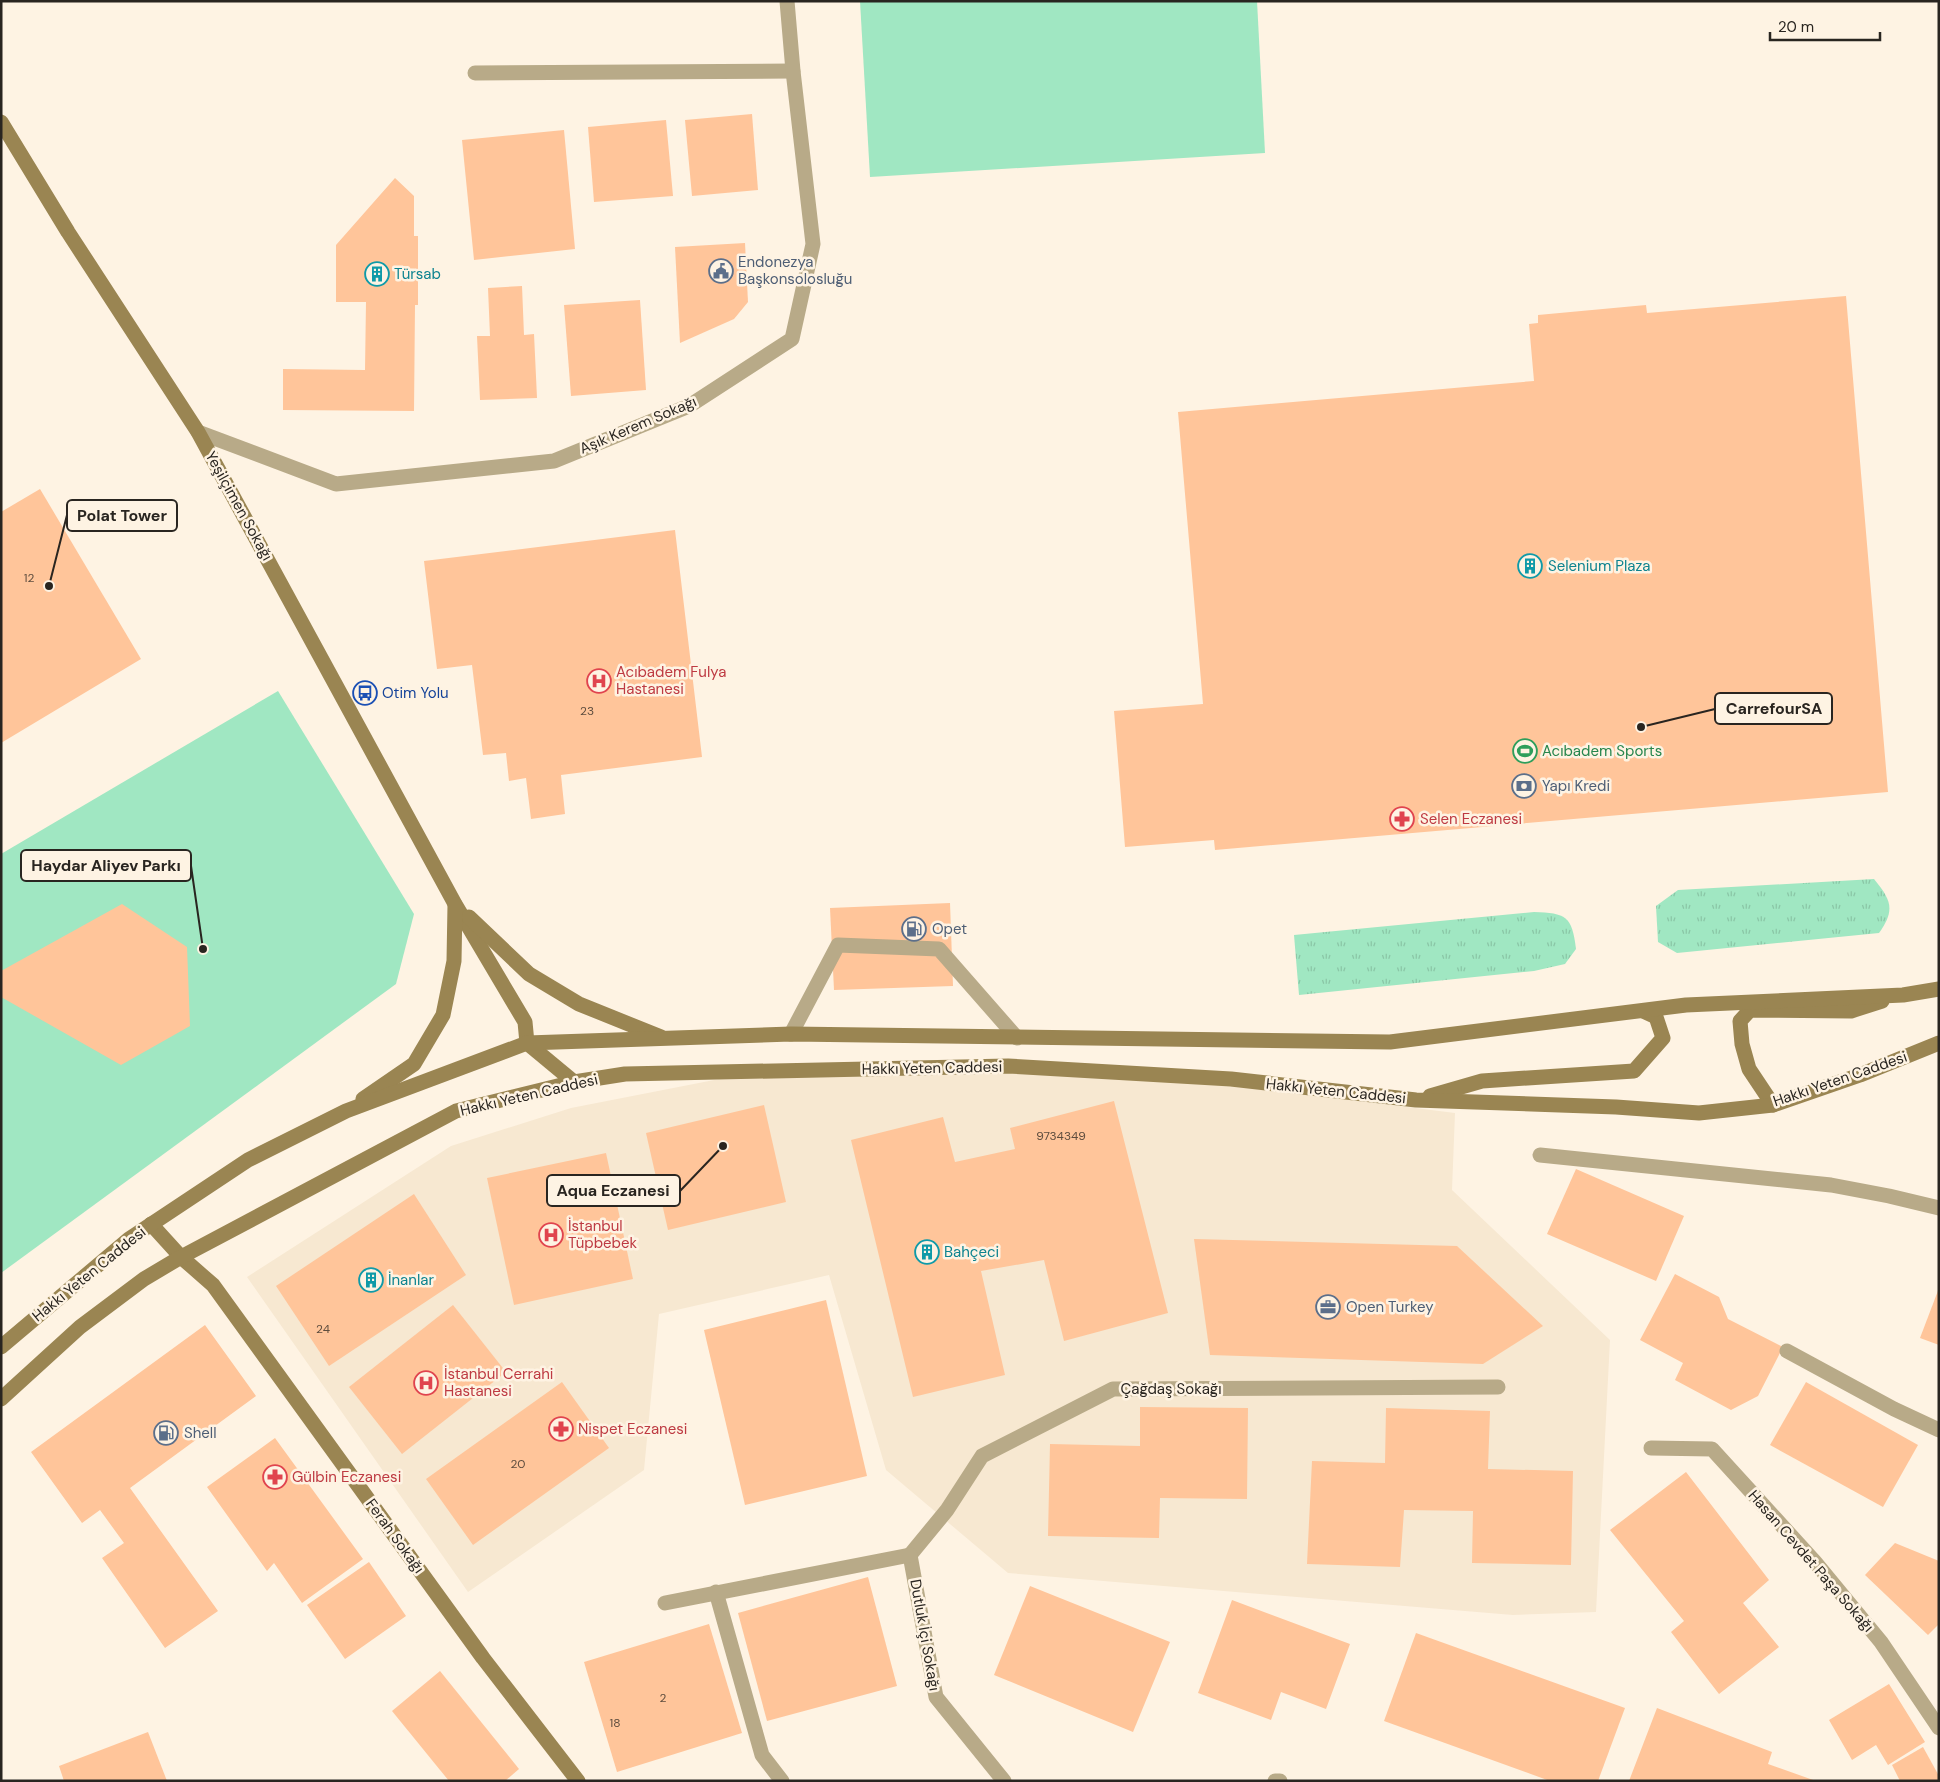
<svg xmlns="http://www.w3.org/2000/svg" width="1940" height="1782" font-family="'DM Sans',sans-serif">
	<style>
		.built { fill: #f7e8d1 }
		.grass { fill: url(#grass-tufts) }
		.park { fill: #a0e7c2 }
		.building { fill: #ffc59a }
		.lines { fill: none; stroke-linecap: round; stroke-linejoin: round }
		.lane { stroke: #b8aa88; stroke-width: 15 }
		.street { stroke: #b8aa88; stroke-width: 15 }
		.secondary { stroke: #9a8552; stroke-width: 15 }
		.labels { text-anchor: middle; stroke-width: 5; stroke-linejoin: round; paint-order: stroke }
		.number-label { font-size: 12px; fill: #5e4d3e }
		.service-label { font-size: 15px; fill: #4e5e75; stroke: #fef3e3; text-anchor: start }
		.culture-label { font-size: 15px; fill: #0d838f; stroke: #fef3e3; text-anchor: start }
		.street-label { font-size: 15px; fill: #292520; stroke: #fef3e3 }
		.health-label { font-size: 15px; fill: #be3a42; stroke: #fef3e3; text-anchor: start }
		.transit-label { font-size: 15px; fill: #164399; stroke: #fef3e3; text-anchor: start }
		.leisure-label { font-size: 15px; fill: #27864d; stroke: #fef3e3; text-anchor: start }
		.leader { fill: none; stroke: #292520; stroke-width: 2 }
		.callout-dot { fill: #292520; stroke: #fef3e3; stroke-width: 2 }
		.callout { fill: #fef3e3; stroke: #292520; stroke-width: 2 }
		.callout-label { font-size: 16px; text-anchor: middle; font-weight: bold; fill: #292520 }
	</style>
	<defs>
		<pattern id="grass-tufts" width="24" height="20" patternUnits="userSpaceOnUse" patternTransform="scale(1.25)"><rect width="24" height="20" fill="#a0e7c2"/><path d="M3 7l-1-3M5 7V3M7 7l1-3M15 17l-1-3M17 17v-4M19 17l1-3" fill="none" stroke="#8ac6a6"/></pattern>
	</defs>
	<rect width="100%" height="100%" fill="#fef3e3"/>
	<polygon class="built" points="775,1068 1129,1072 1455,1113 1452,1190 1610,1340 1596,1612 1513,1615 1008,1573 886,1470 829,1275 659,1314 644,1470 468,1592 247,1277 451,1146 571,1108"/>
	<g class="grass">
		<path d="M1874,879c18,22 21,31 5,54l-202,20 -19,-11 -2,-36 22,-16z"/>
		<path d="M1534,912c32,1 38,4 42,37l-11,15 -31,7 -235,24 -5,-60z"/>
	</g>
	<g class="park">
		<polygon points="860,1 1257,1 1265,153 870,177"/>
		<polygon points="278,691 414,914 396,984 1,1273 1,854"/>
	</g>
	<g class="building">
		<polygon points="752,114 758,190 692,196 685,120"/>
		<polygon points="666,120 673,196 594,202 588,127"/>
		<polygon points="564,130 575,249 474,260 462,140"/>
		<polygon points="395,178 414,196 414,236 418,236 418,305 415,305 414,411 283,410 283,369 365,370 366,302 336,302 336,245"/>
		<polygon points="745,243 748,302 734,319 680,343 675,247"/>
		<polygon points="522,286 524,335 534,334 537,398 480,400 477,336 490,336 488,288"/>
		<polygon points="1846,296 1888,792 1215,850 1214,840 1125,847 1114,711 1203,704 1178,412 1534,381 1529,324 1538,323 1538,315 1646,305 1647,313"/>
		<polygon points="640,300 646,390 571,396 564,305"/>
		<polygon points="40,489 141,659 1,743 1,512"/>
		<polygon points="675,530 702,757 561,775 565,814 531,819 526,778 509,781 506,753 483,755 472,665 437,669 424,561"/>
		<polygon points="950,903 953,986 834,990 830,908"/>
		<polygon points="122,904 187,947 190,1026 121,1065 1,997 1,971"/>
		<polygon points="1114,1101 1168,1313 1064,1341 1044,1260 981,1271 1005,1375 913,1397 851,1140 943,1117 955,1162 1015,1149 1010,1128"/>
		<polygon points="764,1105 786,1202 668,1230 646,1133"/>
		<polygon points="606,1153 633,1279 514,1305 487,1178"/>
		<polygon points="1576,1169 1684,1216 1656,1281 1547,1234"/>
		<polygon points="414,1194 466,1275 329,1366 276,1286"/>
		<polygon points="1194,1239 1457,1246 1543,1326 1483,1364 1210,1355"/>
		<polygon points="1675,1274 1719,1297 1728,1319 1783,1347 1758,1396 1731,1410 1675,1380 1683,1363 1640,1340"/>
		<polygon points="1939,1288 1939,1345 1920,1338"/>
		<polygon points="826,1300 867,1476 745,1505 704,1330"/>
		<polygon points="453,1305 506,1372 402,1454 349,1387"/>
		<polygon points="205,1325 256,1396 130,1488 218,1611 165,1648 102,1558 124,1543 100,1510 82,1523 31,1452"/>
		<polygon points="562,1382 609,1448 473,1545 426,1479"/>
		<polygon points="1806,1382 1918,1445 1883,1507 1770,1445"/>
		<polygon points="1140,1407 1248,1408 1247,1499 1160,1498 1159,1538 1048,1536 1050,1444 1140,1446"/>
		<polygon points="1386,1408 1490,1411 1488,1469 1573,1471 1571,1565 1472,1563 1473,1511 1404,1510 1400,1567 1307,1564 1312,1461 1385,1463"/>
		<polygon points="275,1438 363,1559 302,1603 274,1563 267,1571 207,1487"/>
		<polygon points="1686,1472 1769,1580 1743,1603 1779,1647 1719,1694 1671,1632 1684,1621 1610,1530"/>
		<polygon points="1895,1543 1939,1561 1939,1624 1928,1635 1865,1575"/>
		<polygon points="369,1562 406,1616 345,1659 307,1605"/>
		<polygon points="868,1577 897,1686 767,1721 738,1613"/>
		<polygon points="1030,1586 1170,1642 1133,1732 994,1675"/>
		<polygon points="1232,1600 1350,1644 1326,1709 1281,1692 1271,1720 1198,1693"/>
		<polygon points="709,1624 742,1733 617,1772 584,1662"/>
		<polygon points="1416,1633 1625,1708 1598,1781 1550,1781 1384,1721"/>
		<polygon points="440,1671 519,1769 505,1781 449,1781 392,1711"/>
		<polygon points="1889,1684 1925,1742 1888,1765 1876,1745 1852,1760 1829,1720"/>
		<polygon points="1657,1708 1772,1752 1768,1764 1816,1781 1629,1781"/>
		<polygon points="148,1732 167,1781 64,1781 59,1766"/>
		<polygon points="1923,1747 1939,1776 1939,1781 1900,1781 1892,1765"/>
	</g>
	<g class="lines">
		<g class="lane">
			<polyline points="791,1034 838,945 939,949 1017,1038"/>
			<polyline points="1540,1155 1831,1185 1889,1196 1939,1208"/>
			<polyline points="1787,1351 1894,1409 1939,1430"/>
		</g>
		<g class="street">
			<polyline points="475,73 793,71"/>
			<polyline points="198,432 336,484 554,461 689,406 792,339 813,244 793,71 787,1"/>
			<polyline points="1651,1448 1712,1449 1815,1562 1881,1642 1939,1728"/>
			<polyline points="910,1555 947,1510 982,1456 1113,1389 1498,1387"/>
			<polyline points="910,1555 936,1697 1004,1781"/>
			<polyline points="716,1592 762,1755 782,1781"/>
			<polyline points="665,1603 910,1555"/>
			<polyline points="1275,1781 1280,1781"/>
		</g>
		<g class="secondary">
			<polyline points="1,122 68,232 198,432 455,904 525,1022 527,1043"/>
			<polyline points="469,917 529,974 579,1004 661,1037"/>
			<polyline points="527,1043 574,1082"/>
			<polyline points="1430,1096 1482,1081 1634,1071 1663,1038 1656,1017 1643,1011"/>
			<polyline points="363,1099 414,1064 443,1015 454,961 455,905"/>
			<polyline points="1773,1105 1749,1069 1742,1044 1740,1021 1750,1010 1851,1011 1882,1001"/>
			<polyline points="151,1224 181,1257 213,1285 483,1658 578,1781"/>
			<polyline points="1,1347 129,1239 248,1160 346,1111 527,1043 791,1034 1390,1042 1686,1005 1903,995 1939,989"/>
			<polyline points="1,1399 80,1327 144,1279 181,1257 456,1111 574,1082 625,1074 1008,1066 1231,1079 1416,1100 1616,1107 1699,1113 1773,1105 1860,1075 1939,1043"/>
		</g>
	</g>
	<defs>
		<g id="civic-ring" transform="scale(1.25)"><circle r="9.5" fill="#fef3e3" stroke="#5c6f8a" stroke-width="1.5"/><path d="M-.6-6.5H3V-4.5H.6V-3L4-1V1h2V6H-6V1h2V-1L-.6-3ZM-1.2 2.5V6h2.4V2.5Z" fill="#5c6f8a"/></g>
		<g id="building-ring" transform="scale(1.25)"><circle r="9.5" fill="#fef3e3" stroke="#0f9aa8" stroke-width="1.5"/><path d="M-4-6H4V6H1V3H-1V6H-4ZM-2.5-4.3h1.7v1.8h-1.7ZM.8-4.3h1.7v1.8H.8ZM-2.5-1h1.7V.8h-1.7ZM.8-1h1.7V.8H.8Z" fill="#0f9aa8"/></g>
		<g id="hospital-ring" transform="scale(1.25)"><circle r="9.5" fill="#fef3e3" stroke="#e0444e" stroke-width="1.5"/><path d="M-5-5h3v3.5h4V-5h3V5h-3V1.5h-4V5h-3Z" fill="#e0444e"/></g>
		<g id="bus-ring" transform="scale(1.25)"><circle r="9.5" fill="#fef3e3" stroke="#1a4fb4" stroke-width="1.5"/><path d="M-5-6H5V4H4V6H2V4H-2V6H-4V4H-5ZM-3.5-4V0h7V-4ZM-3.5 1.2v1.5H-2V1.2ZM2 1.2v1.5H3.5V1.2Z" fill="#1a4fb4"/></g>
		<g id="stadium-ring" transform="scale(1.25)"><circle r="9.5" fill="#fef3e3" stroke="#2e9e5b" stroke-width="1.5"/><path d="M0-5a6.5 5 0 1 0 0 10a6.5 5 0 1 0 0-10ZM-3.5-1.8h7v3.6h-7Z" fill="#2e9e5b"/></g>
		<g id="bank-ring" transform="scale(1.25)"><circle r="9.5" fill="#fef3e3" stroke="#5c6f8a" stroke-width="1.5"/><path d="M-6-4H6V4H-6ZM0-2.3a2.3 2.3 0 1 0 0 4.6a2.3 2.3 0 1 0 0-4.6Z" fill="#5c6f8a"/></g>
		<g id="pharmacy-ring" transform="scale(1.25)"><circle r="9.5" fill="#fef3e3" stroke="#e0444e" stroke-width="1.5"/><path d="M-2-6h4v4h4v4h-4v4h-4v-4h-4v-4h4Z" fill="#e0444e"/></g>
		<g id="fuel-ring" transform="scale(1.25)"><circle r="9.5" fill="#fef3e3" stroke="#5c6f8a" stroke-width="1.5"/><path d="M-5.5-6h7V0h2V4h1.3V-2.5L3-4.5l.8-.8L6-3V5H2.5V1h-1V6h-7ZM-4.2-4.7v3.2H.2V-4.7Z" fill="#5c6f8a"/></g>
		<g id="office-ring" transform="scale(1.25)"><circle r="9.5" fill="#fef3e3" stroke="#5c6f8a" stroke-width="1.5"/><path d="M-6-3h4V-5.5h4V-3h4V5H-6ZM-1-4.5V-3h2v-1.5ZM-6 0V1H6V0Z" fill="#5c6f8a"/></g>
	</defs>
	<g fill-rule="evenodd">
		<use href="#civic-ring" x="721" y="271"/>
		<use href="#building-ring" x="377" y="274"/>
		<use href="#building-ring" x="1530" y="566"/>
		<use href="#hospital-ring" x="599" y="681"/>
		<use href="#bus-ring" x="365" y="693"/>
		<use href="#stadium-ring" x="1525" y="751"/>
		<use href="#bank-ring" x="1524" y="786"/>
		<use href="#pharmacy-ring" x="1402" y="819"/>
		<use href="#fuel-ring" x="914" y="929"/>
		<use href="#hospital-ring" x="551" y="1235"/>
		<use href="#building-ring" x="927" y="1252"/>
		<use href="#building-ring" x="371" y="1280"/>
		<use href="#office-ring" x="1328" y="1307"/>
		<use href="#hospital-ring" x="426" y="1383"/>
		<use href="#pharmacy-ring" x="561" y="1429"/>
		<use href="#fuel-ring" x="166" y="1433"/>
		<use href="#pharmacy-ring" x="275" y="1477"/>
	</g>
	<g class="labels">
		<g class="number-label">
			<text x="29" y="582">12</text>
			<text x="587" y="715">23</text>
			<text x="1061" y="1140">9734349</text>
			<text x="323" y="1333">24</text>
			<text x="518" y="1468">20</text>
			<text x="663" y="1702">2</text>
			<text x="615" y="1727">18</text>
		</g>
		<g class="service-label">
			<text x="738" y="267">Endonezya<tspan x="738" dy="17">Başkonsolosluğu</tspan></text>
			<text x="1542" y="791">Yapı Kredi</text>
			<text x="932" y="934">Opet</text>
			<text x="1346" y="1312">Open Turkey</text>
			<text x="184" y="1438">Shell</text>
		</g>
		<g class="culture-label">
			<text x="394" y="279">Türsab</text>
			<text x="1548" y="571">Selenium Plaza</text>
			<text x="944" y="1257">Bahçeci</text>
			<text x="388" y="1285">İnanlar</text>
		</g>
		<g class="street-label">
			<text transform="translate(638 425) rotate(-23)" y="5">Aşık Kerem Sokağı</text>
			<text transform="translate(239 506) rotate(61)" y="5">Yeşilçimen Sokağı</text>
			<text transform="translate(932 1068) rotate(-1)" y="5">Hakkı Yeten Caddesi</text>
			<text transform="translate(1840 1079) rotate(-19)" y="5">Hakkı Yeten Caddesi</text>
			<text transform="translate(1336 1091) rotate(6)" y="5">Hakkı Yeten Caddesi</text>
			<text transform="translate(529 1095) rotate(-13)" y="5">Hakkı Yeten Caddesi</text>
			<text transform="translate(89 1274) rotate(-39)" y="5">Hakkı Yeten Caddesi</text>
			<text x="1171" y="1394">Çağdaş Sokağı</text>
			<text transform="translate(395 1536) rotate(54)" y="5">Ferah Sokağı</text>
			<text transform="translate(1811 1561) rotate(49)" y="5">Hasan Cevdet Paşa Sokağı</text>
			<text transform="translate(925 1635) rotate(80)" y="5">Dutluk İçi Sokağı</text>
		</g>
		<g class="health-label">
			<text x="616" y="677">Acıbadem Fulya<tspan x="616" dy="17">Hastanesi</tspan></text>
			<text x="1420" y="824">Selen Eczanesi</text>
			<text x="568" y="1231">İstanbul<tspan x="568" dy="17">Tüpbebek</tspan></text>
			<text x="444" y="1379">İstanbul Cerrahi<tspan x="444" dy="17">Hastanesi</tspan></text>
			<text x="578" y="1434">Nispet Eczanesi</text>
			<text x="292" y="1482">Gülbin Eczanesi</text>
		</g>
		<g class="transit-label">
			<text x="382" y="698">Otim Yolu</text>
		</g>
		<g class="leisure-label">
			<text x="1542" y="756">Acıbadem Sports</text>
		</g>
	</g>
	<path class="leader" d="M49 586L67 515M1641 727L1715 709M203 949L191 866M723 1146L680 1191"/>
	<g class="callout-dot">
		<circle cx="49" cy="586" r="5"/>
		<circle cx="1641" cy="727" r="5"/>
		<circle cx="203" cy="949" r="5"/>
		<circle cx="723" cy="1146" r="5"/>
	</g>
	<g class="callout">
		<rect x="67" y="500" width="110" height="31" rx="5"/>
		<rect x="1715" y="693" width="117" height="31" rx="5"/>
		<rect x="21" y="850" width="170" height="31" rx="5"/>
		<rect x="547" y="1175" width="133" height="31" rx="5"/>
	</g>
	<g class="callout-label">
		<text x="122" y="521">Polat Tower</text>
		<text x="1774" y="714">CarrefourSA</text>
		<text x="106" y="871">Haydar Aliyev Parkı</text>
		<text x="613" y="1196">Aqua Eczanesi</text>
	</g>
	<rect width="1940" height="1782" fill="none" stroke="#292520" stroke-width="5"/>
	<path d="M1770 32v8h110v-8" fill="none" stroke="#292520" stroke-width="2.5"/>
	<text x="1778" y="32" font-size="15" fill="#292520" stroke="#fef3e3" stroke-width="4" paint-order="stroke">20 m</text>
</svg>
